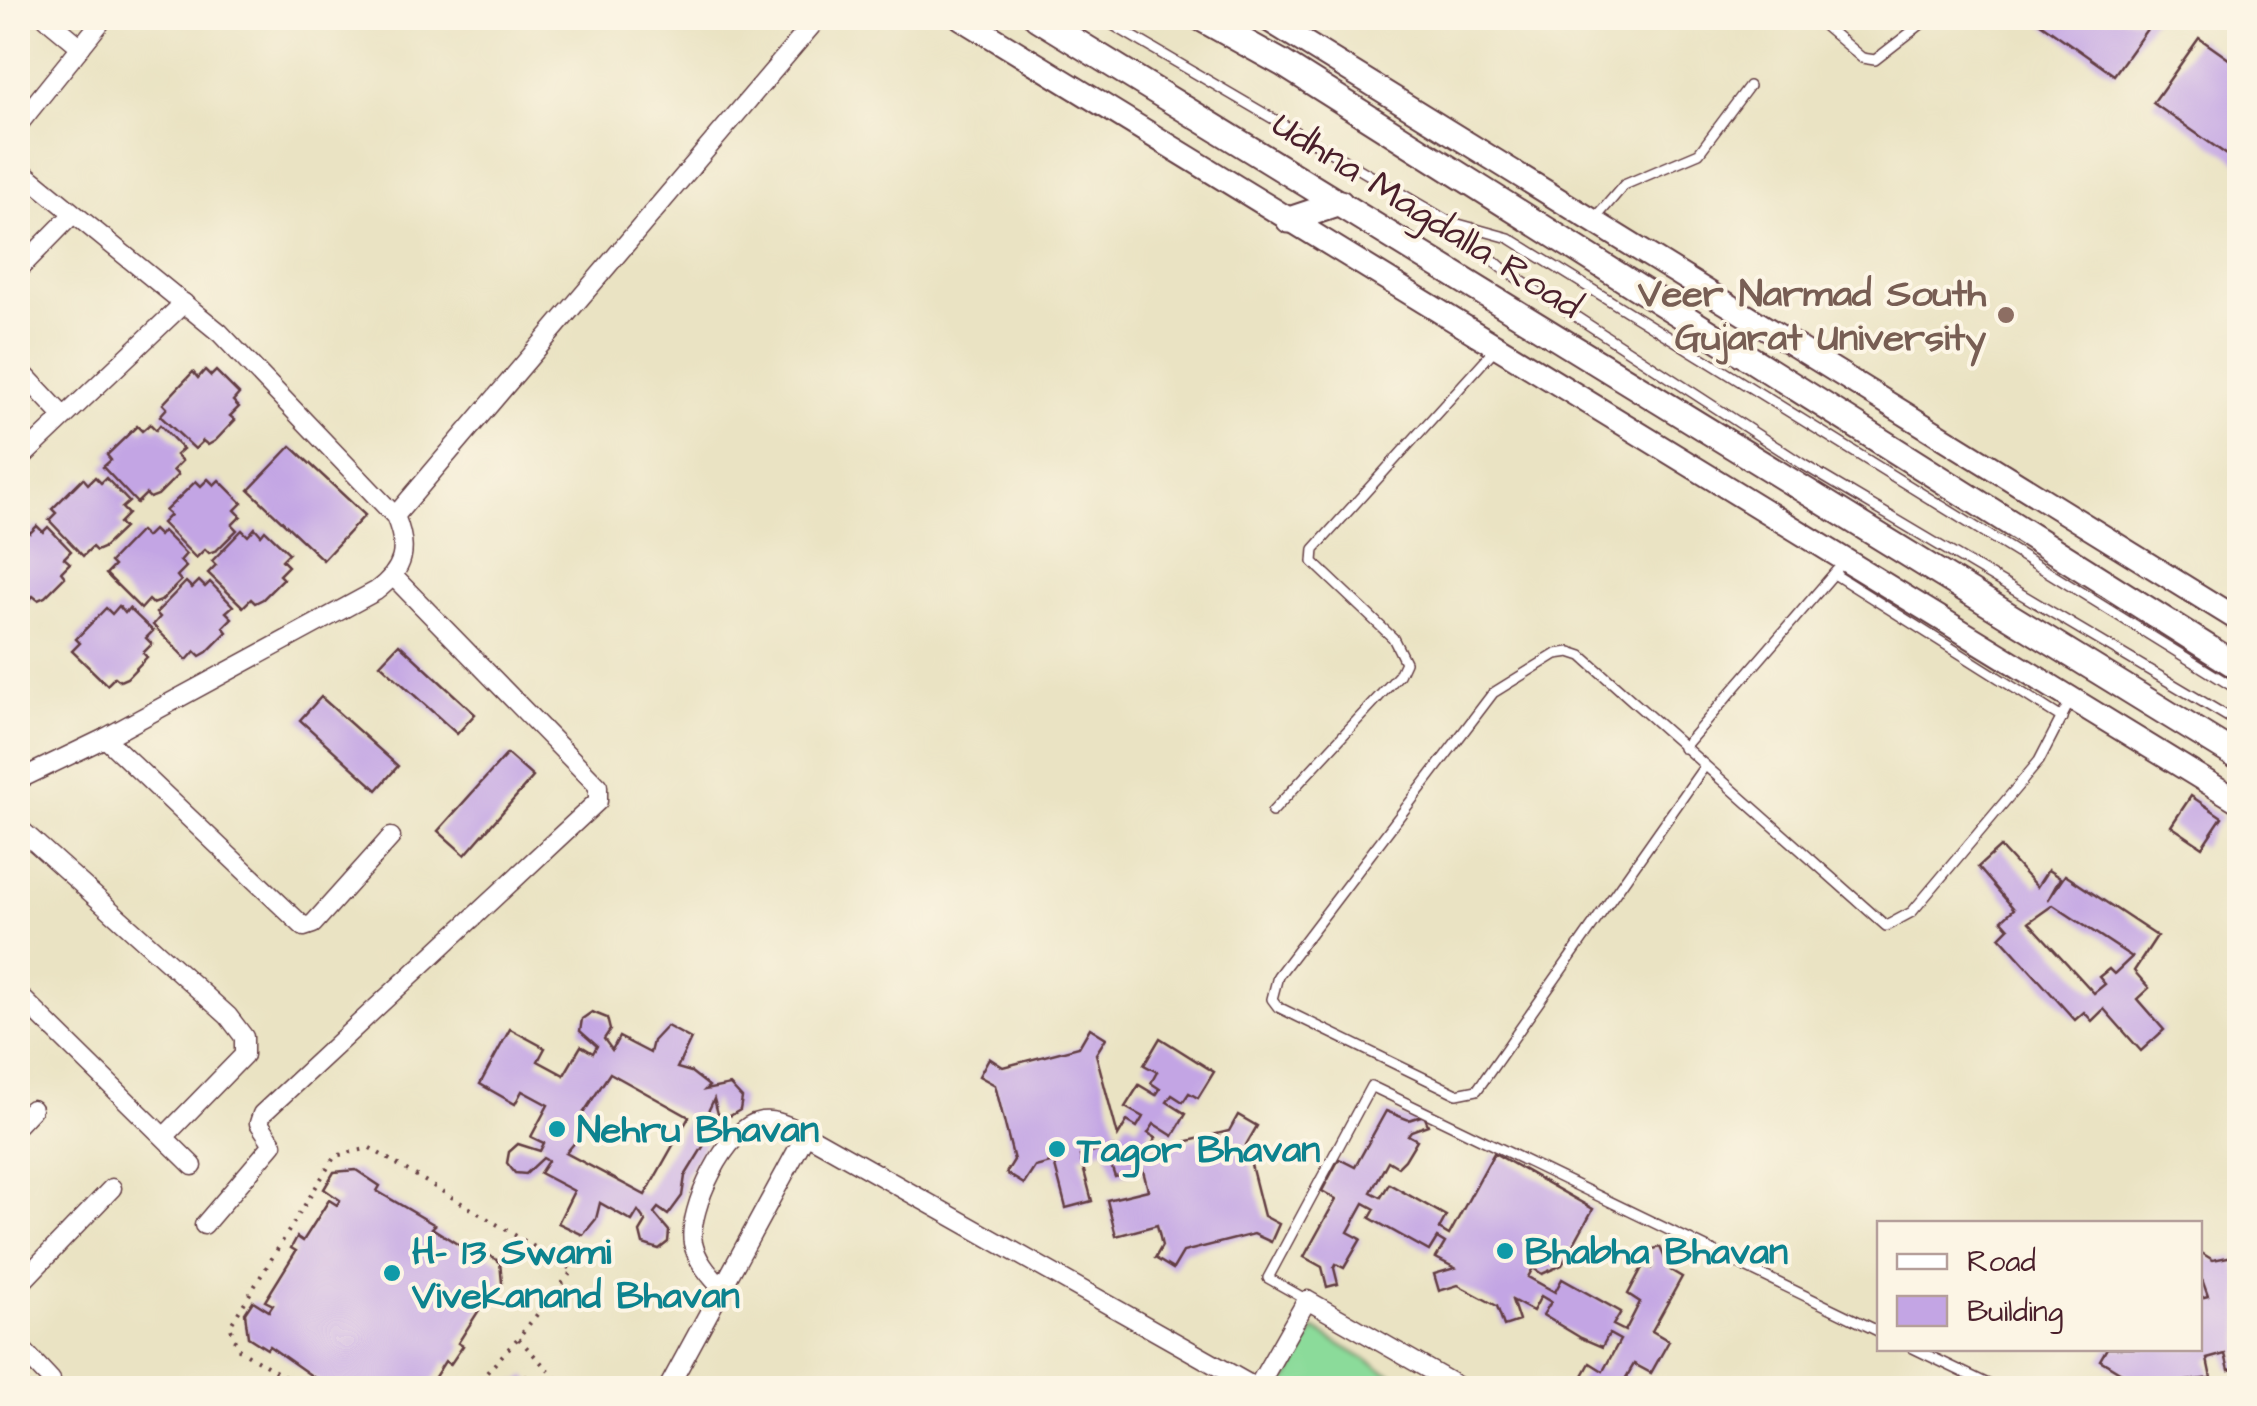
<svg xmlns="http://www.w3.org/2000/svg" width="2257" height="1406" font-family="'Architects Daughter',sans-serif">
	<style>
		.green { fill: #8bdb9a; stroke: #6a7d62; stroke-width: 2.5 }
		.building { fill: #c3a5e4; fill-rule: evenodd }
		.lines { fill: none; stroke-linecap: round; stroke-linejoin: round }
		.service-casing { stroke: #623c42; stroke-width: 12 }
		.minor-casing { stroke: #623c42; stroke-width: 21 }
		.tertiary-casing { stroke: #623c42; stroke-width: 26 }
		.secondary-casing { stroke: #623c42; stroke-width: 29 }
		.path { stroke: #623c42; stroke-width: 4; stroke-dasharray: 2.5 8; stroke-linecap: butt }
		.service { stroke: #fff; stroke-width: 9 }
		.minor { stroke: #fff; stroke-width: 18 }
		.tertiary { stroke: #fff; stroke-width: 22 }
		.secondary { stroke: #fff; stroke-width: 25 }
		.education-dot { fill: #8d6e63; stroke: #fcf5e5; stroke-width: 4 }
		.culture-dot { fill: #0f9aa8; stroke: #fcf5e5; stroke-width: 4 }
		.labels { text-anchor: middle; stroke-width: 8; stroke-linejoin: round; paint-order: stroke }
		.street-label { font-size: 38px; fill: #4a1f2b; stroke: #fcf5e5 }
		.education-label { font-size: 38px; font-weight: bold; fill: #785e54; stroke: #fcf5e5; text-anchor: end }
		.culture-label { font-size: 38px; font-weight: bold; fill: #0d838f; stroke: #fcf5e5; text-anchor: start }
	</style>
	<rect width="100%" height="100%" fill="#fcf5e5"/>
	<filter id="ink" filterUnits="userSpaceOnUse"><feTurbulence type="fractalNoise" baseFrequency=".01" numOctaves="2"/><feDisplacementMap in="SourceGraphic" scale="20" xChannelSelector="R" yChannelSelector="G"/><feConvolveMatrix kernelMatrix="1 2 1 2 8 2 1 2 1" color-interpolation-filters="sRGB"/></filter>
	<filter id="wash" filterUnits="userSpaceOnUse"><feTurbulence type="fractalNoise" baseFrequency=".0048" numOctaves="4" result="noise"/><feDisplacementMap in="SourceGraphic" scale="40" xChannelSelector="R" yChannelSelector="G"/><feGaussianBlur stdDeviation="2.25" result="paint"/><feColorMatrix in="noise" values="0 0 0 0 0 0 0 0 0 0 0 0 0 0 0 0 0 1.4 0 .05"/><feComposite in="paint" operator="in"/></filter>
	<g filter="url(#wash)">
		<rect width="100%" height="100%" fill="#eae3c3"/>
		<polygon class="green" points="1314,1330 1315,1330 1414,1388 1283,1388"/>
		<g id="blocks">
			<g class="building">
				<polygon points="2033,18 2155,18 2114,75"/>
				<polygon points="2199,38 2240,67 2240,164 2153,103"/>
				<polygon points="205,370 211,376 216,371 239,394 233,401 239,407 230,416 235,420 215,441 208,445 203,441 195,449 160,416 167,408 163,404 193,372 198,378"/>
				<polygon points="150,424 156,430 160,425 183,449 176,455 182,461 173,470 178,475 158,495 150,498 146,494 137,503 103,467 111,460 107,455 137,426 142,431"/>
				<polygon points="291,446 365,515 323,560 249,490"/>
				<polygon points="95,477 101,483 106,478 129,502 122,508 128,514 119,523 124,528 103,548 96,551 92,547 83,556 49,520 56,513 52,509 83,478 88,484"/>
				<polygon points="208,479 214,485 219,480 242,503 235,510 241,516 232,525 237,530 217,550 209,553 205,549 196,558 162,523 170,515 165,511 196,481 201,486"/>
				<polygon points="37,526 43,532 48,527 71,551 64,558 70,563 61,572 65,577 45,597 38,600 33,596 25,605 18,597 18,534 24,528 30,533"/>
				<polygon points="255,528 261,535 265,530 289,553 282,560 288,566 279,575 283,579 263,599 255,603 251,599 243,607 208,573 216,565 212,561 242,530 248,536"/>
				<polygon points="153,530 159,536 163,531 186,554 180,561 186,567 177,576 181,581 161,601 153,604 149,600 141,609 106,574 114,566 110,562 140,531 146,537"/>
				<polygon points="199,581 205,587 210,582 233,606 226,612 232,618 223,627 227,632 207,652 200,656 195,651 187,660 153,625 160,617 156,613 186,582 192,588"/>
				<polygon points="119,606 125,613 129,608 153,631 146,638 152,644 143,653 147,657 127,678 120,681 115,677 107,685 72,651 80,643 76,639 106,608 112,614"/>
				<polygon points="399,644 475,714 457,734 380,664"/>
				<polygon points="321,697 398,766 377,790 300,720"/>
				<polygon points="507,754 533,777 465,855 438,831"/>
				<polygon points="2191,796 2222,817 2202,847 2171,826"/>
				<path d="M2000,847l37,40 11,-17 12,8 -12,22 17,-25 92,61 -23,35 15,17 -12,11 27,31 -23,21 -37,-42 -12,12 -8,-9 -9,8 -75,-83 9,-9 -7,-8 12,-11 -36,-42zM2053,905l79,52 -18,17 -5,-5 -10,8 6,7 -11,9 -65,-71z"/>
				<path d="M592,1012l15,6 3,12 -6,9 8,11 7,-13 31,16 3,-12 14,-15 24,13 -14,29 14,4 18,14 -4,4 25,-5 12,13 -2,12 -10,6 -12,-2 -4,-15 -9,19 12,6 -32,52 -3,20 -14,19 -10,-7 -4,5 15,18 -1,11 -9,7 -16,-5 -3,-12 6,-10 -8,-11 -6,10 -32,-18 -4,16 -13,16 -25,-12 16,-32 -34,-18 8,-12 -5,-3 -17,16 -11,-1 -8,-10 2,-11 9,-8 22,7 4,-8 -13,-6 17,-32 -26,-14 -7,13 -35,-20 30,-55 35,19 -7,13 26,14 17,-29 12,7 4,-7 -17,-15 2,-12zM610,1073l79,44 -44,78 -79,-42 10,-12 2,-20z"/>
				<polygon points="1090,1028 1106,1038 1096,1054 1118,1136 1127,1121 1137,1127 1143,1117 1125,1107 1139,1085 1156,1095 1160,1089 1151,1083 1157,1072 1144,1065 1160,1038 1214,1072 1198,1098 1189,1093 1183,1102 1172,1095 1167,1102 1186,1114 1173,1136 1154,1124 1148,1133 1156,1138 1148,1151 1229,1131 1238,1115 1257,1126 1246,1145 1264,1216 1279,1224 1271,1242 1254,1234 1183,1252 1173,1269 1155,1258 1162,1246 1157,1225 1116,1236 1107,1200 1148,1190 1141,1163 1135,1172 1115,1177 1107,1154 1112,1147 1080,1156 1092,1201 1066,1208 1054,1162 1035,1167 1024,1184 1006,1173 1014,1160 995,1085 979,1076 989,1058 1003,1067 1079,1047"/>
				<polygon points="1386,1111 1409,1120 1424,1115 1428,1125 1411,1131 1408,1135 1417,1140 1405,1160 1398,1167 1388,1161 1371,1192 1381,1197 1389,1184 1446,1216 1439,1229 1449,1235 1494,1153 1593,1209 1562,1265 1542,1274 1533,1268 1528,1277 1555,1292 1562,1279 1621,1312 1613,1325 1625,1331 1640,1302 1628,1294 1644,1264 1651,1268 1653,1263 1650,1250 1660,1247 1670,1270 1682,1277 1652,1331 1669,1341 1651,1373 1634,1364 1620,1388 1576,1388 1590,1363 1603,1371 1620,1340 1609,1334 1602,1347 1581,1338 1543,1315 1551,1302 1541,1296 1533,1311 1512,1300 1519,1321 1504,1326 1497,1306 1458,1285 1439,1291 1434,1274 1455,1268 1436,1258 1445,1243 1437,1238 1429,1251 1370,1218 1375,1209 1364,1203 1348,1232 1361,1239 1344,1268 1336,1264 1334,1268 1338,1284 1327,1287 1322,1267 1304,1257 1336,1199 1322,1191 1339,1159 1355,1167"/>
				<polygon points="356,1170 380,1186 377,1191 435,1225 432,1228 478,1257 482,1251 500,1262 502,1283 492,1299 488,1296 458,1343 463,1346 450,1365 445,1361 428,1388 329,1388 269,1346 267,1349 248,1337 245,1313 253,1301 269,1311 273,1305 265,1301 296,1251 291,1248 297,1237 303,1241 329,1200 337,1205 340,1200 324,1189 334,1172"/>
				<polygon points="2200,1252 2213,1260 2233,1256 2240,1284 2240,1351 2233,1352 2240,1368 2229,1370 2225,1354 2207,1359 2211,1378 2179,1382 2175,1388 2146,1388 2100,1360 2107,1348 2200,1348 2200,1298 2208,1296 2200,1274"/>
				<polygon points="526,1376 537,1388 506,1388 515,1380 518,1383"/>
			</g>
		</g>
	</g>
	<g filter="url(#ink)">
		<use href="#blocks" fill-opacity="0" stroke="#623c42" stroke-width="2.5"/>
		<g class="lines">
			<g class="service-casing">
				<g id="service">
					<polyline points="1101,18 1448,221 1506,271 1804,465 2240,724"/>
					<polyline points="1815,18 1862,58 1875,60 1929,18"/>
					<polyline points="1594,220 1624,185 1699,153 1749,86"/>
					<polyline points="1451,222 1509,238 2240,691"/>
					<polyline points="1834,574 2062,718"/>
					<polyline points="1683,748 1837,570"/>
					<polyline points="1704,767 1477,1090 1457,1094 1278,1007 1272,999 1278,976 1493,693 1556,654 1570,652 1582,656 1886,926 1912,912 2039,761 2070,701"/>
					<polyline points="1272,812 1399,675 1405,662 1393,638 1313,562 1314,549 1495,349"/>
					<polyline points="1307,1300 1268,1278 1371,1086 1880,1332"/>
					<polyline points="1913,1348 1996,1388"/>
				</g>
			</g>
			<g class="minor-casing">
				<g id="minor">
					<polyline points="46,18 81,47"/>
					<polyline points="18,125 104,18"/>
					<path d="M18,168l202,165 175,183c14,33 10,53 -19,75l-271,147 -87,42"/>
					<polyline points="18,270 73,214"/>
					<polyline points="18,368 64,417"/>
					<polyline points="18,461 184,303"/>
					<polyline points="395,516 818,18"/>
					<polyline points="105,738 304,927 313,924 391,837"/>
					<polyline points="18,827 228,1016 244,1037 244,1055 165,1136"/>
					<polyline points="18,994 193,1166"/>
					<polyline points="18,1124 32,1109"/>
					<polyline points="204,1225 273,1144 259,1123 262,1114 598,801 598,786 394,577"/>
					<polyline points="18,1286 112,1188"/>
					<path d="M722,1289c-12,-14 -25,-27 -29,-46 -6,-32 33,-117 69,-122 15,-2 31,7 44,13"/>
					<polyline points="18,1345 51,1380"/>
					<polyline points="668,1388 806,1134 1256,1388"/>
					<polyline points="1257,1388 1307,1300 1461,1388"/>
				</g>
			</g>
			<g class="tertiary-casing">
				<g id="tertiary">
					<polyline points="961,18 2240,802"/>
					<polyline points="1265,18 2240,621"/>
				</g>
			</g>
			<g class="secondary-casing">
				<g id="secondary">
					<polyline points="1037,18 2240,758"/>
					<polyline points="1201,18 1282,63 2240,668"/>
					<polyline points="1289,220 1340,203"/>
				</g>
			</g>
			<g class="path">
				<polyline points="303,1388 237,1348 230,1326 335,1156 370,1148 573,1270 518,1338 565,1388"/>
				<polyline points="473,1388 518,1338"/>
			</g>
			<use href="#service" class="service"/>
			<use href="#minor" class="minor"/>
			<use href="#tertiary" class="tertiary"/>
			<use href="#secondary" class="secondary"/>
		</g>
	</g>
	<circle class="education-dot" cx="2006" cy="315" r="10"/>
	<g class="culture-dot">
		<circle cx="557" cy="1129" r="10"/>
		<circle cx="1057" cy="1149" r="10"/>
		<circle cx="1505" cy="1251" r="10"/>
		<circle cx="392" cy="1273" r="10"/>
	</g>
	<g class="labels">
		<g class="street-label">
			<text transform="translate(1428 214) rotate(32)" y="13">Udhna Magdalla Road</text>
		</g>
		<g class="education-label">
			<text x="1986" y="306">Veer Narmad South<tspan x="1986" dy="44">Gujarat University</tspan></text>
		</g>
		<g class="culture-label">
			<text x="577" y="1142">Nehru Bhavan</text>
			<text x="1077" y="1162">Tagor Bhavan</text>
			<text x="412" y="1264">H- 13 Swami<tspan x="412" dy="44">Vivekanand Bhavan</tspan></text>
			<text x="1525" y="1264">Bhabha Bhavan</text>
		</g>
	</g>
	<rect width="2257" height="1406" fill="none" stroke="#fcf5e5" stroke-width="60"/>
	<rect x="1877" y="1221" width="325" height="130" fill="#fcf5e5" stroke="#b59f9b" stroke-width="2.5"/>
	<rect x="1897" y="1254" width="50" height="15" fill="#ffffff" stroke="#b59f9b" stroke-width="2.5"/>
	<text x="1967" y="1271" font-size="30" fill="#4a1f2b">Road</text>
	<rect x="1897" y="1296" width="50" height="30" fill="#c3a5e4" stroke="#b59f9b" stroke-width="2.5"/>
	<text x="1967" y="1321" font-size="30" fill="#4a1f2b">Building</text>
</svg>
